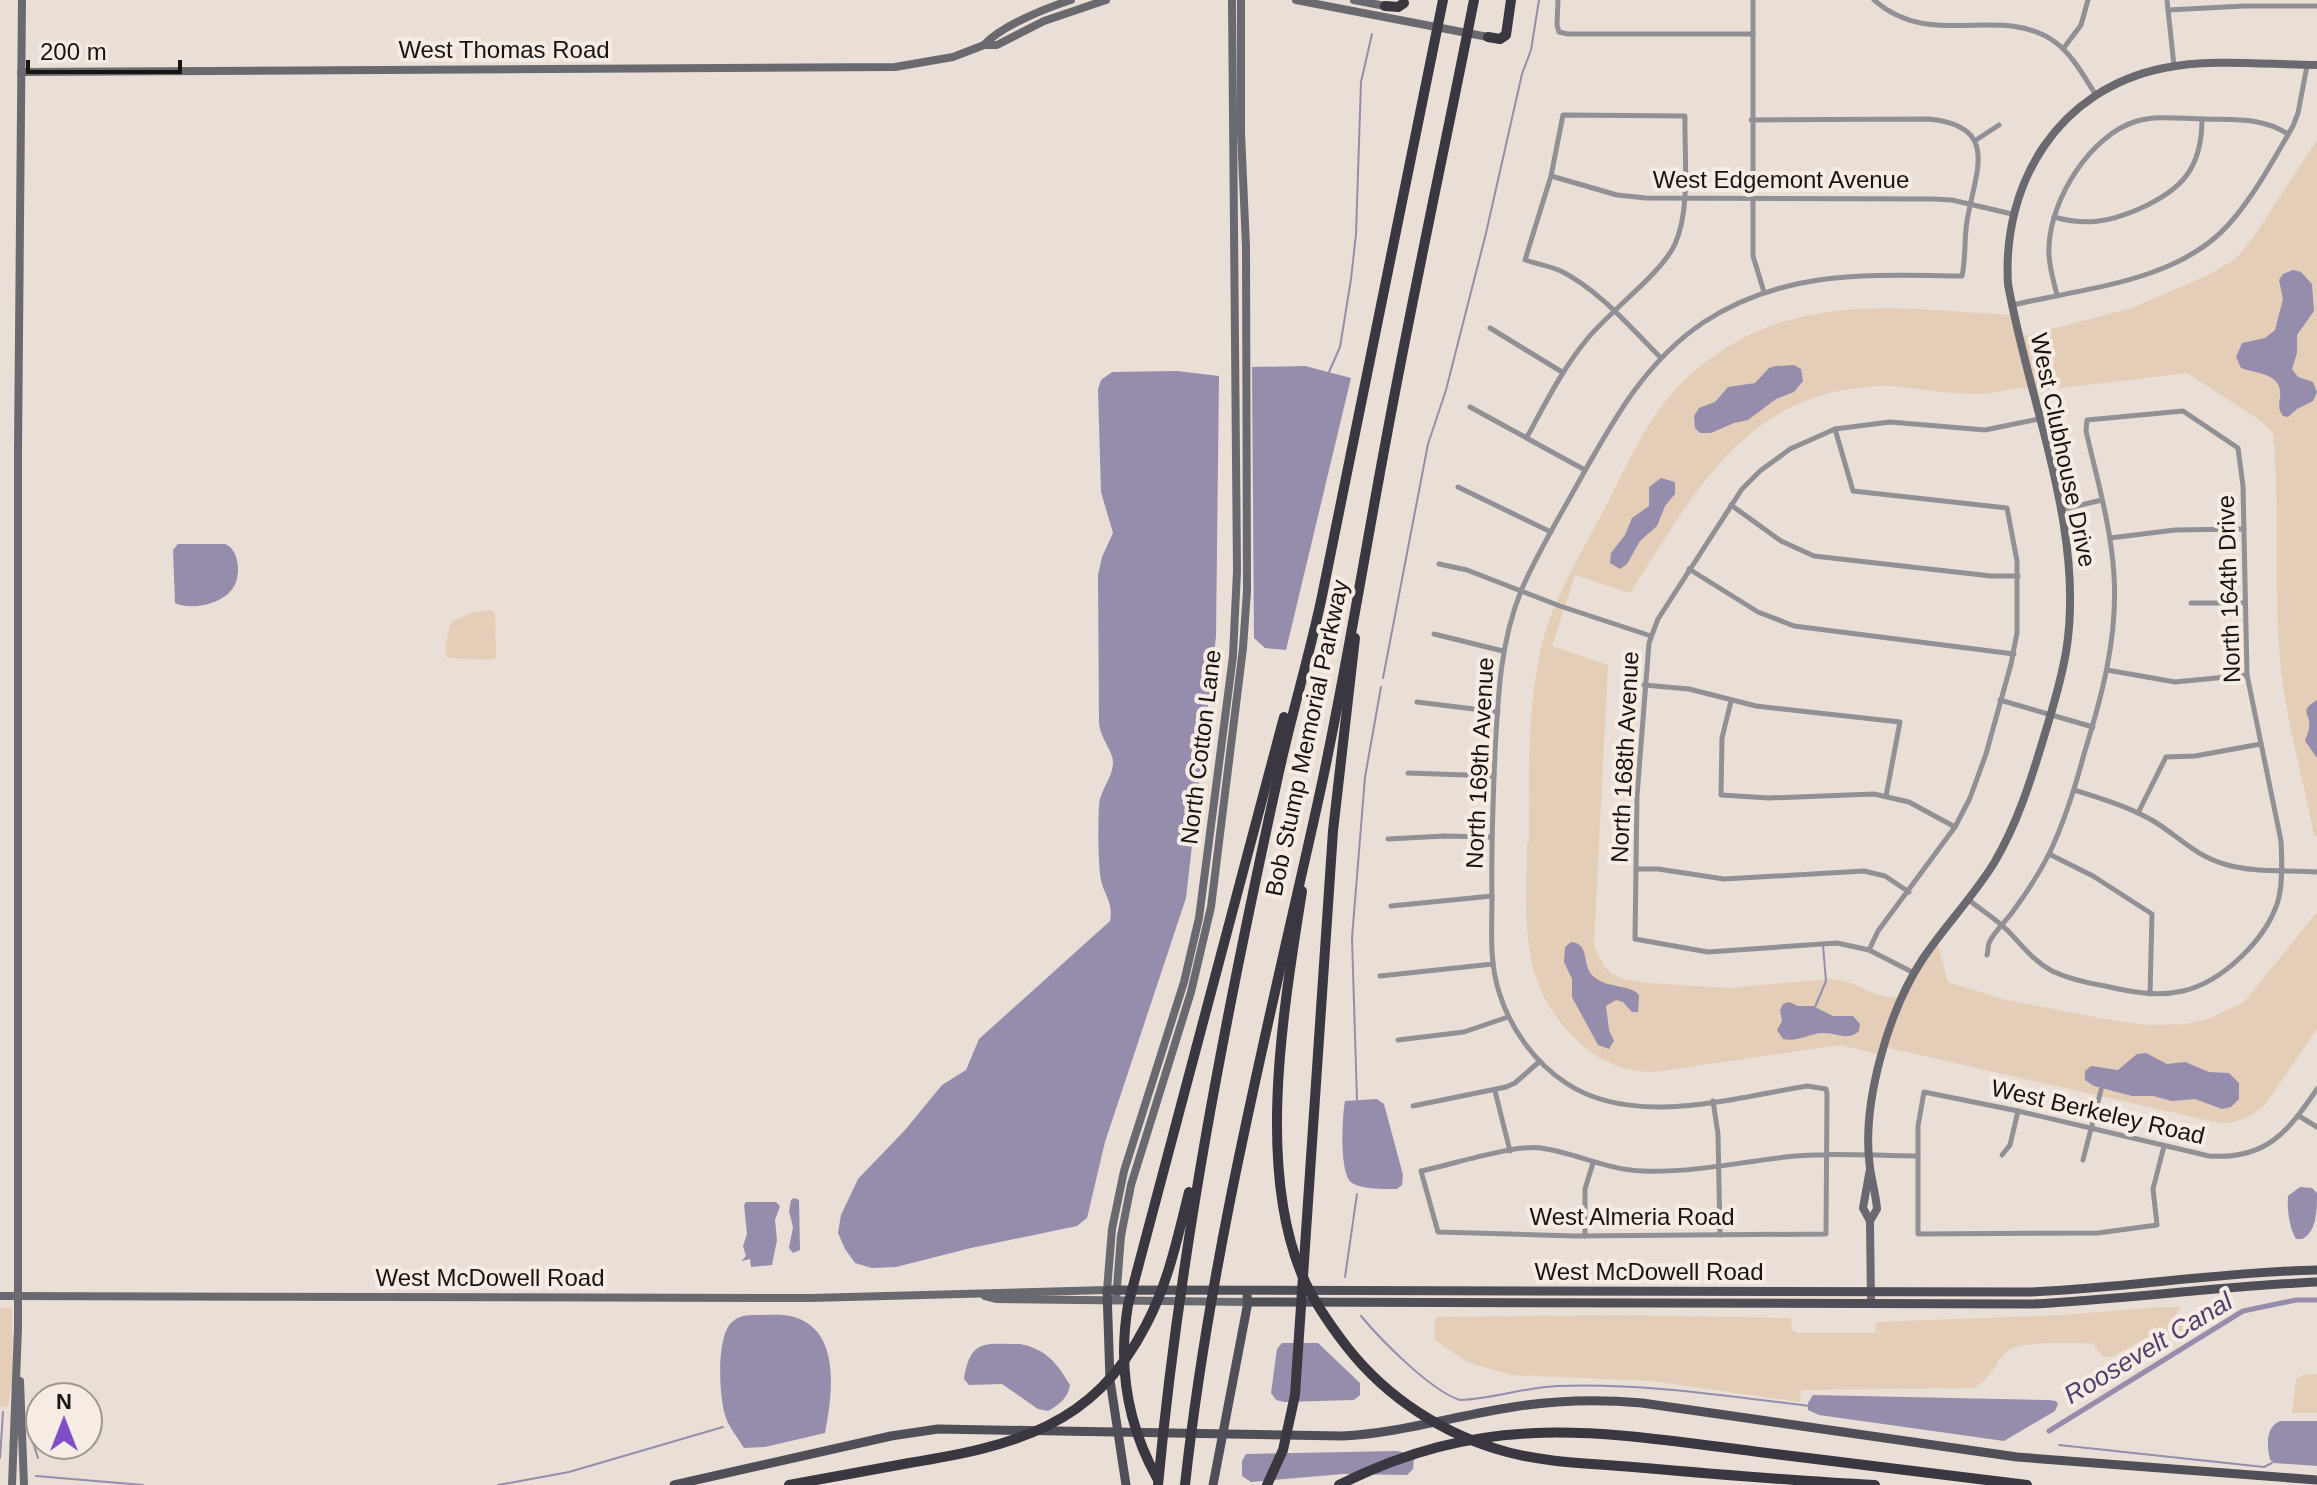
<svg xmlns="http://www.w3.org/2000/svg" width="2317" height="1485" font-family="Arial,sans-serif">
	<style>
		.green { fill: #e5ceb8 }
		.water { fill: #968dad }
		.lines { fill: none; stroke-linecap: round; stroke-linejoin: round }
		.stream { stroke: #968dad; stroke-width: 2 }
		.canal { stroke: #968dad; stroke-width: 5 }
		.street { stroke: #919095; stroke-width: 5 }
		.secondary { stroke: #6b6970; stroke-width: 8 }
		.primary { stroke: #504e56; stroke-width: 9 }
		.highway { stroke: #3a3740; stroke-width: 10 }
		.labels { text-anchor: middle; stroke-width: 8; stroke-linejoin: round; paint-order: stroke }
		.street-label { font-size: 24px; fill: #171411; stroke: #f6ece3 }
		.water-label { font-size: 26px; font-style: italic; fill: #51416f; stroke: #f6ece3 }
	</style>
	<rect width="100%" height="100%" fill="#e9dfd6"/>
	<g class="green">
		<path d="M2317,140v696l-3,-1c-12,-62 -31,-124 -35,-187 -5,-72 1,-144 -6,-215l-12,-12 -74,-48 -150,18c-17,-8 -34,2 -53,3 -10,1 -20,-1 -30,-1 -25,-2 -49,-7 -73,-7 -137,5 -186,107 -251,207l-55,-18 -23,71 56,19 -14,281 10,20 7,7 12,6 23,4 81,5 104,-9c25,3 31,11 51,17 6,2 12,0 19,3l33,-57 4,3 10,37 54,17 103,20 43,6 38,-1 24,-6 34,-16 73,-90v117l-52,76 -15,11 -16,6 -15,1 -335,-76 -3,8 -40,-10 -187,27c-28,0 -52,-9 -73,-28 -65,-58 -54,-123 -54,-202l2,-1c0,-63 -2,-131 12,-193 11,-46 35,-86 57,-127 19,-36 35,-73 58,-107 30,-45 84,-82 137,-95 70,-19 145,-8 217,-4l7,23 115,-30 74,-32 23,-13 11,-9 16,-21z"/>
		<polygon points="489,610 495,612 496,658 488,660 447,658 445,648 451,622 473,612"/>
		<path d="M2159,1307h22l-8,12 1,6 15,2 -16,11 -14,-7 -47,26h-9l-11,-14c-19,1 -70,-3 -84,8 -15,11 -11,24 -35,37l-172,2 -1,12 -149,-21 -140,-6 -44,-13 -32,-22v-23l186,-2 170,3 1,11 5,4h78l1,-11 185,-7z"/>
		<polygon points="0,1308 12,1308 13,1376 8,1406 0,1407"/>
		<polygon points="2317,1374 2317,1413 2292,1413 2296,1379 2302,1375"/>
	</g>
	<g class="water">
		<path d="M2293,270l8,2 11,12 2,27 -17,24v18l-5,16 6,8 15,5 4,10 -4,9 -16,8 -9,8 -5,-1c-5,-7 -4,-10 -3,-19 3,-24 -23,-23 -39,-29l-5,-11 6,-14 23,-5 10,-8 8,-31 -4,-19 4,-6z"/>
		<polygon points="1305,366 1351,378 1286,650 1265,648 1254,638 1252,367"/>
		<polygon points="1776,366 1794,365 1801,369 1803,381 1794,392 1776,399 1748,420 1734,423 1711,433 1700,433 1695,428 1694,416 1699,408 1715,402 1728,387 1755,383 1769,368"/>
		<path d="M1177,371l42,5 -3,260 -30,262 -81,244 -18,76 -10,8 -106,22 -75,19 -24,1 -17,-5 -10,-14 -7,-16 3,-18 17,-36 47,-49 37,-45 24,-15 13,-31 131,-118c4,-21 -8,-27 -10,-47 -2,-22 -2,-46 -1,-69 1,-15 13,-26 14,-41 1,-12 -12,-24 -14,-40l-1,-149 4,-18 11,-24 -12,-41 -3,-103 3,-9 11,-8z"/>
		<polygon points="1661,478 1675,482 1675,494 1665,506 1657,526 1640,541 1627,564 1620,569 1610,563 1611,553 1625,535 1632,518 1649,506 1649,487"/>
		<path d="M178,544h47c14,5 17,31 8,44 -10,16 -42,23 -58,15l-2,-53z"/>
		<path d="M2317,700v58l-12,-17c1,-4 3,-8 4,-13 3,-15 -12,-16 8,-28z"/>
		<path d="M1571,942c20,2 10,23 22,34 14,13 37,8 46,19l-1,17h-6l-9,-10 -7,-2 -10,6 3,24 5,11 -5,8 -11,-4 -26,-48v-18l-8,-17 1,-15z"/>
		<path d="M1789,1002l9,4h15l20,10h20l7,8 -1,7c-11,11 -23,1 -37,2 -14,1 -24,9 -39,6l-6,-9 5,-9 -2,-11 3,-6z"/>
		<polygon points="2146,1053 2167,1064 2185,1062 2209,1072 2229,1073 2239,1083 2239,1099 2231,1107 2222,1109 2195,1099 2172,1101 2153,1096 2132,1096 2094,1086 2085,1080 2085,1071 2091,1066 2118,1070 2137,1054"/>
		<path d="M1377,1099l7,5 19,71 -1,10 -5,4c-12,0 -33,1 -45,-6 -13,-8 -10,-67 -7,-82z"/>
		<path d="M2300,1187l12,1 5,5c0,16 0,39 -15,46h-6c-7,-11 -9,-31 -8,-43z"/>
		<polygon points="794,1198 799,1200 800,1250 793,1253 789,1248 793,1227 789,1211 791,1200"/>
		<polygon points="746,1202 776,1202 780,1206 775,1220 777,1240 772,1265 751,1267 750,1259 741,1261 746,1256 743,1246 747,1234 744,1205"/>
		<path d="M762,1315c10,0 22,-1 32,2 48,14 38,79 31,116l-60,14 -21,1c-6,-10 -16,-22 -19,-33 -6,-20 -9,-79 7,-93 8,-8 20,-7 30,-7z"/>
		<polygon points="1282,1343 1318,1343 1360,1383 1360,1395 1354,1400 1284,1402 1276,1400 1271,1393 1277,1349"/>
		<path d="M1020,1344c26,5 37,19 50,41 -2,13 -11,20 -22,26l-10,-2 -36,-25 -33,1 -5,-6c6,-41 22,-35 56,-35z"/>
		<polygon points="1813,1395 2049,1400 2056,1401 2058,1404 2055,1411 2004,1441 1819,1415 1808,1410 1808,1403"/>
		<path d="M2280,1421h37v45l-43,-3 -4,-3c-3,-14 -5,-33 10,-39z"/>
		<polygon points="1396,1451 1409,1453 1414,1458 1413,1469 1407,1475 1343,1474 1251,1482 1242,1476 1242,1461 1246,1454"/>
	</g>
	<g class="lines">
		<g class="stream">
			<polyline points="1329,372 1340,347 1351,279 1356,234 1361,82 1372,34"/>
			<polyline points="1383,678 1428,444 1446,390 1486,233 1522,74 1531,50 1539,0"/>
			<polyline points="1815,1007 1826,981 1823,945"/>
			<polyline points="1357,1100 1352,938 1365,777 1381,687"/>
			<polyline points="1345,1277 1357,1194"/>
			<path d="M1361,1316c20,24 70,75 99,84 33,-1 65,-13 98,-14 85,-3 168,10 252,20"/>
			<polyline points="31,1410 32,1439 38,1458"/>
			<polyline points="2059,1445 2264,1467 2272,1463"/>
			<polyline points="0,1458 3,1412"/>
			<polyline points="36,1476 143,1485"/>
			<polyline points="498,1485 569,1472 723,1427"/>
		</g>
		<polyline class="canal" points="2049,1431 2243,1311 2296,1300 2317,1300"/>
		<g class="street">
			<polyline points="1558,0 1557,25 1559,32 1568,34 1753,34"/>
			<polyline points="1753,0 1753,256 1764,292"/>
			<path d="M1874,0c57,51 127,3 181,42 18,13 29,35 41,53"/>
			<polyline points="2167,0 2174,66"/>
			<polyline points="2168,10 2244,6 2317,6"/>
			<polyline points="2063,49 2081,25 2088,0"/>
			<path d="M1751,120l178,-1c72,7 46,53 38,102 -3,18 -1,37 -5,55 -92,-1 -177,-7 -258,46 -63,42 -96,108 -132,172 -18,32 -37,64 -51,97 -21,52 -23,106 -26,162 -2,48 -4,95 -3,143 0,32 -3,65 7,96 11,36 35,70 67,91 67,45 167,15 241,3l19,3 1,5 -1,140 -251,2 -137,-4 -17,-61c29,-6 94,-27 120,-23 35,5 66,22 102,23 51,2 101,-10 152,-15 40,-4 82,0 123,0"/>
			<polyline points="1976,140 1999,125"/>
			<polyline points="1551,176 1617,195 1646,198 1932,199 1952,200 2012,214"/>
			<path d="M2054,217c32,9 55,5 85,-8 43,-19 63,-41 63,-90"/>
			<path d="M2057,295c-4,-16 -9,-33 -8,-49 2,-47 41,-111 88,-125 21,-6 46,-2 68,-2 30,1 57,-2 83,15"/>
			<path d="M2013,305c71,-17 165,-23 216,-81 25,-28 45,-65 64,-98l5,-13 9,-47"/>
			<polyline points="1490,328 1562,372"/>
			<polyline points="1470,407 1585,470"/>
			<polyline points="1835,429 1853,491 2007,508 2017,561 2017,633 2011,664 1986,754 1970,798 1955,827 1878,931 1869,950"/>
			<path d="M1527,437c19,-35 36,-69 61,-99 23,-28 74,-65 87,-94 16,-35 9,-91 10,-128l-122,-1 -12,61 -26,84c12,4 25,6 36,11 39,20 69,56 99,86"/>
			<polyline points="1458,487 1551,532"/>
			<polyline points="1731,505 1781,541 1814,556 1991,576 2018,576"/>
			<polyline points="2060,510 2102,500"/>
			<polyline points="2110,538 2175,530 2244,529"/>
			<polyline points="1439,564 1467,570 1560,606 1651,636"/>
			<polyline points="1689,569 1758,612 1794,626 2014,654"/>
			<polyline points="2191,603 2245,603"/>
			<polyline points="1434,634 1503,651"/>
			<polyline points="2107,670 2175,682 2247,675"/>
			<polyline points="1644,685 1689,689 1756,706 1900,722 1886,796"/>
			<polyline points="2000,700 2093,727"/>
			<polyline points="1731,701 1722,738 1721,795 1769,798 1874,794 1909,802 1955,827"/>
			<polyline points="1417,702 1498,712"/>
			<polyline points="1408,773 1494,776"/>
			<path d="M2074,790c28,9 56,17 81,32 24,15 41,34 69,42 30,9 62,6 93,8"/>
			<polyline points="2138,813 2166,757 2195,756 2261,744"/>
			<polyline points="1388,839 1445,836 1491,837"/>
			<polyline points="2049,854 2093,876 2152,914 2150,994"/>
			<polyline points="1636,869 1658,869 1724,879 1864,871 1885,876 1909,892"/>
			<path d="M1969,900c12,10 27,19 38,30 15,15 26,31 45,41 17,8 35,12 53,15 26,6 52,11 78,5 39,-9 83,-51 95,-90 5,-18 4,-41 3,-60l-34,-166 -4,-189 -5,-38 -55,-37 -96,9 -1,11c11,48 25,95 28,144 4,62 -12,121 -30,179 -9,34 -19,66 -34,98 -11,22 -24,42 -39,62 -7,9 -18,19 -22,29 -1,2 -1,10 -2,12"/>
			<polyline points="1391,906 1492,896"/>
			<polyline points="1914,973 1869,950 1837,943 1708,952 1635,939 1637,796 1649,643 1658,619 1742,489 1760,471 1790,449 1835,429 1890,422 1985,430 2039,419"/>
			<polyline points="1380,976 1493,964"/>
			<polyline points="1398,1040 1464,1032 1508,1017"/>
			<polyline points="1495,1091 1510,1151"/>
			<polyline points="1713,1101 1718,1134 1720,1235"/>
			<polyline points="1413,1106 1506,1087 1515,1083 1540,1061"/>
			<polyline points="2299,1116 2317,1127"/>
			<path d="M2164,1146l-11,43 4,36 -59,8 -180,1v-108l6,-34 94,19 191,45c57,4 79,-24 108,-67"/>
			<polyline points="2002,1155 2010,1145 2018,1111"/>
			<polyline points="2083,1160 2101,1090"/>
			<polyline points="1585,1236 1585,1189 1593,1163"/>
		</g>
		<g class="secondary">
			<polyline points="1296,0 1488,37"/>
			<polyline points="1354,0 1385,6"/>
			<path d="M984,45c17,-19 62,-37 87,-45"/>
			<polyline points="21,72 895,67 953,57 984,45 997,45 1044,21 1106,0"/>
			<polyline points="1870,1169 1863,1208 1870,1221 1871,1304"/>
			<path d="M1870,1221l7,-12c-1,-14 -5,-27 -7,-41 -9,-63 18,-156 52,-208 22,-33 51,-63 72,-97 23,-39 36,-80 49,-123 9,-29 18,-58 23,-88 20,-121 -37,-249 -58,-368 -6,-102 51,-195 156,-216 46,-10 106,-3 153,-3"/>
			<polyline points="0,1296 810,1298 1107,1290 1112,1229 1124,1171 1184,982 1199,918 1233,656 1237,571 1232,0"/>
			<polyline points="985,1296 997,1299 1248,1302"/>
			<polyline points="1116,1300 1121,1236 1131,1185 1191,992 1211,907 1243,648 1247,591 1246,246 1241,133 1241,0"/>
			<polyline points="20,1381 24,1485"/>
			<polyline points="12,1485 18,1328 18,448 22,0"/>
		</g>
		<g class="primary">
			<path d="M1248,1302l784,2c95,-5 190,-18 285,-22"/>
			<path d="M674,1485l217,-49 47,-7 404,7c58,-3 113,-20 171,-29 43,-7 86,-8 129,-4l375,54 300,23"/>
			<path d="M1126,1485l-16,-105 -3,-90 924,2c96,-4 190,-20 286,-22"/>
			<polyline points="1213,1485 1248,1302 1247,1296"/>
		</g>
		<g class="highway">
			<polyline points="1385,6 1398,7 1404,3"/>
			<polyline points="1488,37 1500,39 1506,35 1511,0"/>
			<path d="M1302,891c-18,116 -46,274 0,384 11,26 28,50 45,72 40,51 97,88 160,105 41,11 83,11 126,15 80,7 161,14 242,18"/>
			<path d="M1157,1478c-30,-54 -39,-113 -29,-173l156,-588"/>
			<path d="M789,1485c40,-7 80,-15 120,-22 104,-17 185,-36 237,-138 22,-41 32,-89 43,-133"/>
			<path d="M1158,1485c22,-237 68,-471 119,-704 13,-62 32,-123 45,-185 42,-198 80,-397 121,-596"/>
			<path d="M1185,1485c25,-229 82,-454 132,-679 27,-121 46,-244 69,-366 27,-147 59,-293 88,-440"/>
			<polyline points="1267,1485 1283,1450 1295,1395 1333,831 1355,638"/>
			<path d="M1339,1485c153,-77 267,-52 428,-32 86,11 173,21 260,32"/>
		</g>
	</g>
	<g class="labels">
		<g class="street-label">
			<text x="504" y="58">West Thomas Road</text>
			<text x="1781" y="188">West Edgemont Avenue</text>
			<text transform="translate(2063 450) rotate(78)" y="8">West Clubhouse Drive</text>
			<text transform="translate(2229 589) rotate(-92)" y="8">North 164th Drive</text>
			<text transform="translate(1307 738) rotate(-78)" y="8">Bob Stump Memorial Parkway</text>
			<text transform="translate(1201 747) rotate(-83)" y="8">North Cotton Lane</text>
			<text transform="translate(1625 757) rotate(-87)" y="8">North 168th Avenue</text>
			<text transform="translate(1480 763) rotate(-87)" y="8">North 169th Avenue</text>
			<text transform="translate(2098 1112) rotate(13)" y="8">West Berkeley Road</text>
			<text x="1632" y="1225">West Almeria Road</text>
			<text x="1649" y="1280">West McDowell Road</text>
			<text x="490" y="1286">West McDowell Road</text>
		</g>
		<g class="water-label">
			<text transform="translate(2148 1348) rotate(-31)" y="9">Roosevelt Canal</text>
		</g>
	</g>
	<g transform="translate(64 1421)"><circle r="38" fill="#f6ece3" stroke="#9d968f" stroke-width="2"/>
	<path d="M0-6L14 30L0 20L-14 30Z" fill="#7f4fc8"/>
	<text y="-12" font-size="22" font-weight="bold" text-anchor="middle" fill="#171411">N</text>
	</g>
	<path d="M28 60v12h152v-12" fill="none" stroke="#171411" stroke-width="4"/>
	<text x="40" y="60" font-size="24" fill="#171411" stroke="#f6ece3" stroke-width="6" paint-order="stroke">200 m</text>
</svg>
